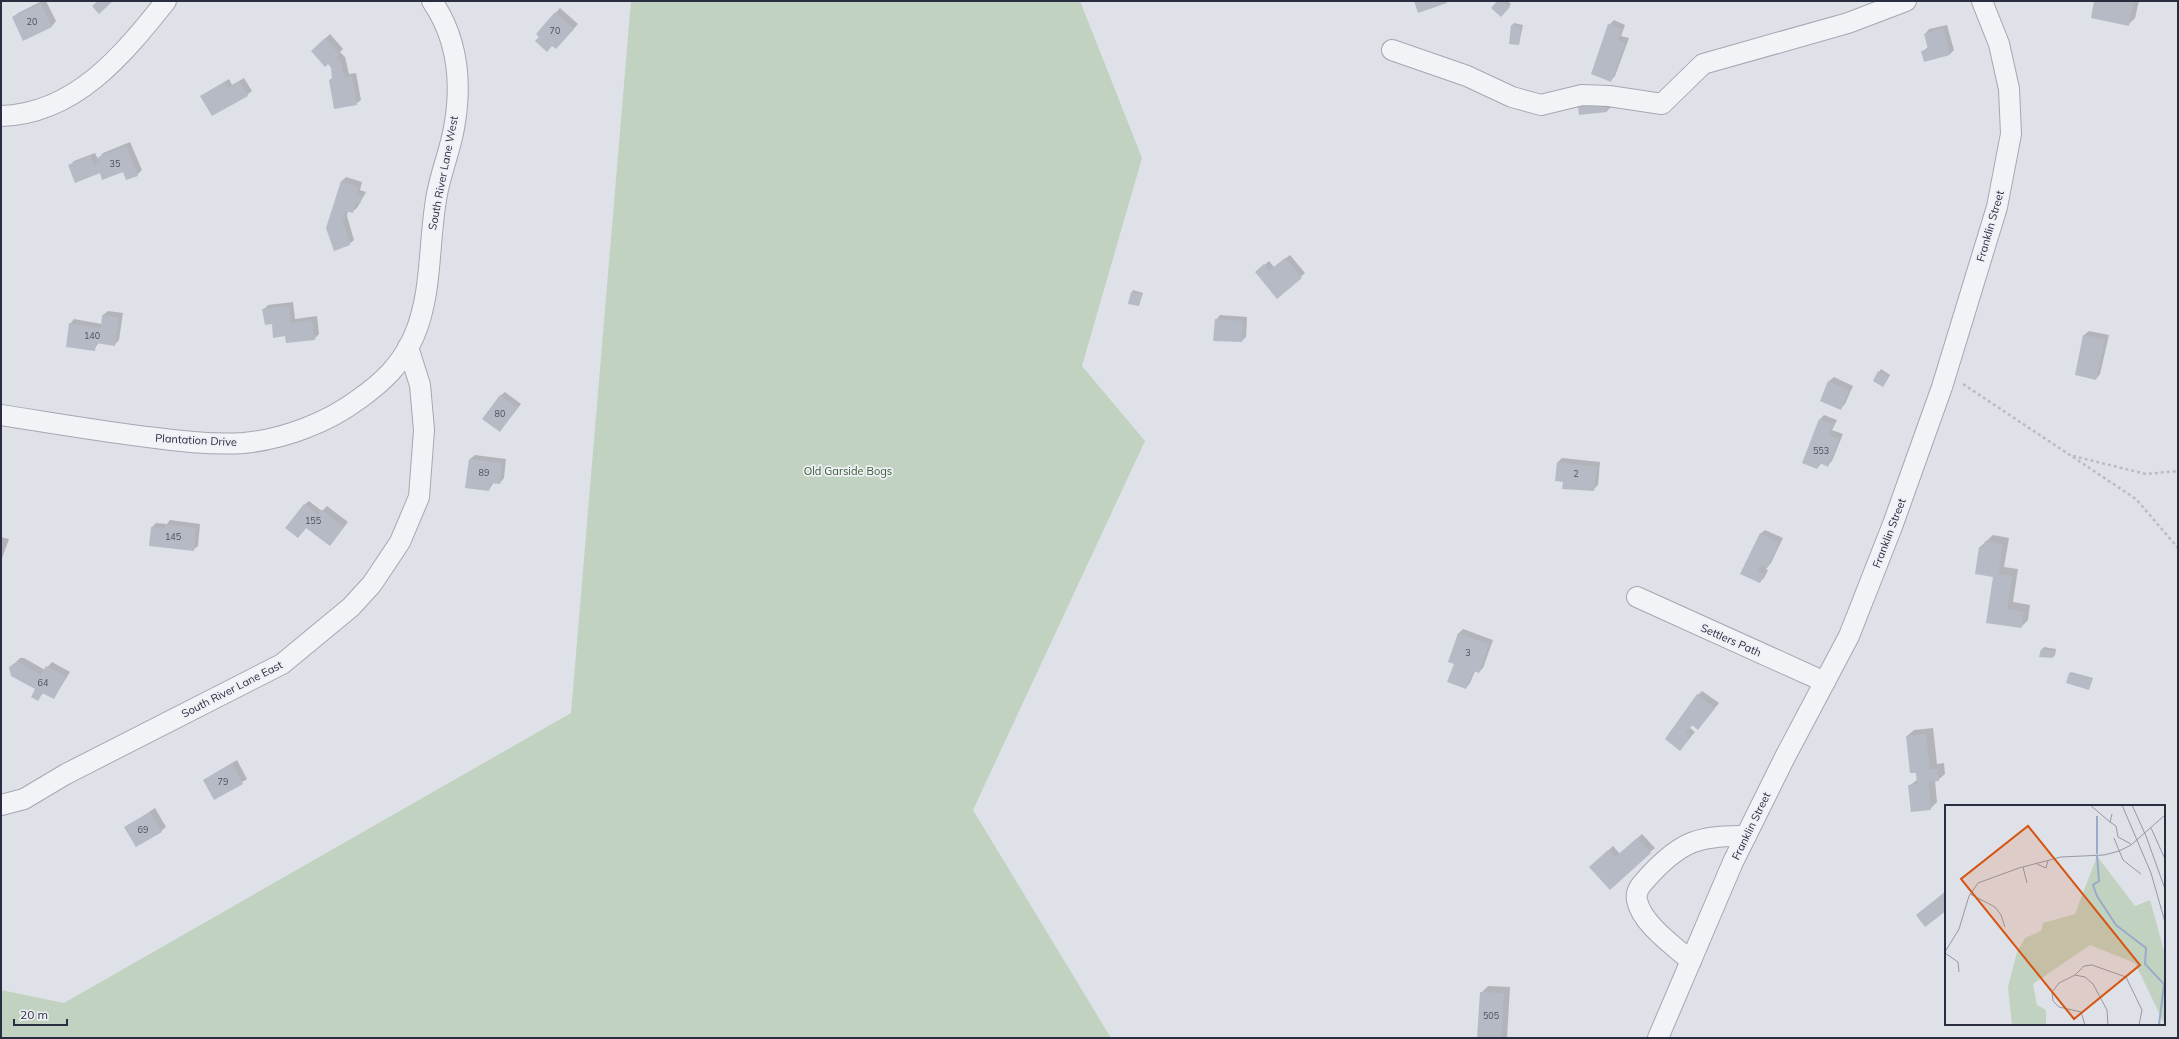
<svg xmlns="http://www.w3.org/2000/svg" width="2179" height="1039" font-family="Mulish,sans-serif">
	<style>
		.green { fill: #c2d2c0 }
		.shadow { fill: #0003 }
		.building { fill: #b6bac5 }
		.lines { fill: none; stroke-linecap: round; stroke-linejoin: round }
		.minor-casing { stroke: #a4a7b2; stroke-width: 22 }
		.path { stroke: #b9bcc3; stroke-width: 2.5; stroke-dasharray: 3 3; stroke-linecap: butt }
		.minor { stroke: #f1f3f7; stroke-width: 20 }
		.labels { text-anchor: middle; stroke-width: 3.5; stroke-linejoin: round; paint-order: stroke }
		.number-label { font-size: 9px; fill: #4c5060 }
		.street-label { font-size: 11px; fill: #282d3f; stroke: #eef0f6 }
		.park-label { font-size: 11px; fill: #385b35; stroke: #eef0f6 }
		.inset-river { fill: none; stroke: #99abc9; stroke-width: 2 }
		.inset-road { fill: none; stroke: #9699a4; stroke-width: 1 }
		.view { fill: #d55511; fill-opacity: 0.15; stroke: #d55511; stroke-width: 2 }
		.inset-edge { fill: none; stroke: #282d3f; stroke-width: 2 }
	</style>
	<rect width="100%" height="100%" fill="#dfe1e8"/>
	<polygon class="green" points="631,1 1080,1 1142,158 1082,366 1145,441 973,810 1111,1038 1,1038 1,990 64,1003 571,713"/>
	<g class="shadow">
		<polygon points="42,1 46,1 56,21 52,26 24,39 13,17 18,13"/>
		<polygon points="1499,1 1507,1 1511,4 1501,15"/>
		<polygon points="2095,1 2139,1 2135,18 2128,25"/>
		<polygon points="560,8 578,24 560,44 537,34"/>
		<polygon points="1614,20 1625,25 1621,36 1629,38 1615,76 1611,80 1609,25"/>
		<polygon points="1514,23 1523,25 1519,44 1512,25"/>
		<polygon points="1947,25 1954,50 1950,54 1922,52 1928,47 1925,34 1929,29"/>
		<polygon points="330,34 343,49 340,52 345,57 349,74 356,73 361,100 356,104 330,80 333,77 332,68 316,47"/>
		<polygon points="244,78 252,91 247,95 202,96 229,79 232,85"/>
		<polygon points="1609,92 1611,107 1607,111 1580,114"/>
		<polygon points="130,142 142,170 137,175 123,171 100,172 69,166 74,161 95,153 98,159 103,153"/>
		<polygon points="346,177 362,182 360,190 366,192 357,208 352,212 348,211 347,216 354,240 349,244 335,250 341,182"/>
		<polygon points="1290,255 1305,273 1277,297 1261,268 1269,261 1274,267"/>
		<polygon points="1133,290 1143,293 1139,305 1132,292"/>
		<polygon points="293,302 295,319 317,316 319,334 314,339 286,335 273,323 263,310 268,305"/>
		<polygon points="108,311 123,313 119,340 114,345 99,342 94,350 70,324 74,319 102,324 103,315"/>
		<polygon points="1220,315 1247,317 1246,337 1242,341 1216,320"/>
		<polygon points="2089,331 2109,335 2100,374 2096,379 2084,335"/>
		<polygon points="1881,369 1890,375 1885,383 1874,380"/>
		<polygon points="1834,377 1853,386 1845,404 1840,409 1821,400 1829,381"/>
		<polygon points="505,392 521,404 500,431 500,396"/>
		<polygon points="1824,415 1837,420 1832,430 1843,434 1832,461 1828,465 1822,463 1817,468 1820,419"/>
		<polygon points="475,455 506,459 504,478 500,483 494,482 489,490 470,459"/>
		<polygon points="1562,458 1600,462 1598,485 1593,490 1564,482 1558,462"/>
		<polygon points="309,501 322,511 327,506 348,522 334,540 307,527 298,537 304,505"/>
		<polygon points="170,520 200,524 198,546 193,550 150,545 152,527 156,523 167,524"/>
		<polygon points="1765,530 1783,538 1771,563 1766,569 1768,570 1764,578 1760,582 1742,573 1760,534"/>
		<polygon points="1993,535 2009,538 2004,567 2018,569 2013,602 2030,605 2028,620 2021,627 1987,622 1994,577 1980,547"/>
		<polygon points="1,537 9,539 1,561"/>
		<polygon points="1463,629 1493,640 1483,668 1479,672 1475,671 1470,683 1466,688 1455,663 1459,633"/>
		<polygon points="2044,647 2056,649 2055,655 2053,657 2042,649"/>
		<polygon points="20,658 24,658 45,670 52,662 70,672 54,698 43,693 38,700 37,689 10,668"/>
		<polygon points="2071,672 2093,678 2090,687 2088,689 2069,674"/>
		<polygon points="1702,691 1719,703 1698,729 1692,725 1690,728 1695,732 1680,749 1698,695"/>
		<polygon points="1933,728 1937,764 1944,763 1945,774 1938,780 1935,781 1937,802 1930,809 1909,786 1918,779 1907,736 1914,730"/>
		<polygon points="237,760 247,779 215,799 204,780"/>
		<polygon points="155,808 166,827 161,831 125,828"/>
		<polygon points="1642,834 1655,848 1650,852 1595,863 1613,846 1620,854"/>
		<polygon points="1488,986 1510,987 1507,1038 1478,1038 1481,993"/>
	</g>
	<g class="building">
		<polygon points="98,1 113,1 99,14 92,6"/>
		<polygon points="1414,1 1446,1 1447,3 1418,13"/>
		<polygon points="1497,1 1503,1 1510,7 1501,17 1491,8"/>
		<polygon points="2094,1 2134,1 2129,26 2091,18"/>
		<polygon points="41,3 52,27 23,41 12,17"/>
		<polygon points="555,12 574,29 556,49 552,46 547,52 535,41 539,37 536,34"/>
		<polygon points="1608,24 1622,29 1618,40 1625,43 1611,82 1591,74"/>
		<polygon points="1511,25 1521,26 1519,45 1509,44"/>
		<polygon points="1943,28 1950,55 1924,62 1921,51 1928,49 1924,34"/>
		<polygon points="325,38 339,54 336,57 341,62 345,78 352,76 357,105 334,109 329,80 332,79 331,68 328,64 325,67 311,51"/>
		<polygon points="240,81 248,96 212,116 200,96 224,82 228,88"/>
		<polygon points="1605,96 1607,112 1579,115 1577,99"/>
		<polygon points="126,146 138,176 126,180 123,172 102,180 100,173 75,183 68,165 91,156 94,165 100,162 98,157"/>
		<polygon points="341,181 359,187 356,195 362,196 360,204 356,203 353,213 345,211 343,221 350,245 334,251 326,228"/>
		<polygon points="1285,258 1302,278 1277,299 1255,272 1264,264 1269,271"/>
		<polygon points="1131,292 1142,294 1139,306 1128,304"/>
		<polygon points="289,306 291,323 312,320 315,340 286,343 285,336 273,338 272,324 265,325 262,309"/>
		<polygon points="102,315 119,317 115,346 96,343 95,351 66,347 69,323 101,328"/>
		<polygon points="1215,319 1243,321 1242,342 1213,341"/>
		<polygon points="2083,335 2105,339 2096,380 2075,375"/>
		<polygon points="1878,371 1889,377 1883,387 1873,381"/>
		<polygon points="1828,381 1849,390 1841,410 1820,401"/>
		<polygon points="500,395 517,408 500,432 482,419"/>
		<polygon points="1819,419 1833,424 1829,435 1839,439 1828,467 1820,463 1817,469 1802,463"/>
		<polygon points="469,459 502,463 500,484 490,483 489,491 465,488"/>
		<polygon points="1557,462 1597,467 1594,491 1562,489 1563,482 1555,481"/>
		<polygon points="304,504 318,515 322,510 344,527 330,546 306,528 298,538 285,528"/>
		<polygon points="165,524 196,528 194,551 149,546 151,527 165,528"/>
		<polygon points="1760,533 1779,543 1767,568 1761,565 1758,571 1764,574 1760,583 1740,574"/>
		<polygon points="1985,541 2003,544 1998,574 2012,576 2007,609 2024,612 2021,628 1986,623 1993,577 1975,574 1979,547 1984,547"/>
		<polygon points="1458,633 1489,644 1479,673 1473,671 1466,689 1447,682 1454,664 1448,662"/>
		<polygon points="2041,649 2054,651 2053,658 2039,657"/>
		<polygon points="19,662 41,675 46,666 66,676 54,699 42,693 38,701 31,697 35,689 11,676 9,667 15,663"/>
		<polygon points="2069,673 2092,679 2089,690 2066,683"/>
		<polygon points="1697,694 1715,708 1698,730 1692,725 1686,733 1691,737 1680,751 1665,739"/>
		<polygon points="1926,734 1930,770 1937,769 1939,781 1928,782 1931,810 1911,812 1908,785 1917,784 1916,773 1910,773 1906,736"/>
		<polygon points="232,763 243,784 214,800 203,780"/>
		<polygon points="150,812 162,832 136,847 124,827"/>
		<polygon points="1637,838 1651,853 1610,890 1589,867 1608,850 1615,857"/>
		<polygon points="1946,891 1946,911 1925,927 1916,915"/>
		<polygon points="1480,992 1504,993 1501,1038 1477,1038"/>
	</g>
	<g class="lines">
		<g class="minor-casing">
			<g id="minor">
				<polyline points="1392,50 1467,76 1512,97 1541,105 1582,95 1609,96 1662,104 1703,64 1848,23 1906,1"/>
				<path d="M1,116c74,-2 122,-61 165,-115"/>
				<path d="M1,415c52,8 103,17 155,23 29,4 59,7 88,5 40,-4 83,-20 115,-44 24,-17 43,-35 55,-63 19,-44 14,-95 23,-142 4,-22 13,-43 17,-66 8,-44 4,-89 -22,-127"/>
				<polyline points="1637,597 1825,682"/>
				<polyline points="1,805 24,799 66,774 282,664 351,607 372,584 400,542 419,497 424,430 420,385 408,347"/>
				<path d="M1691,961c-17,-15 -50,-38 -54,-61 -2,-11 6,-17 12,-24 32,-35 51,-41 97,-40"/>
				<polyline points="1658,1038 1733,862 1785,757 1849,636 1893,524 1942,387 1997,207 2011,134 2009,89 1999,44 1982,1"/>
			</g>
		</g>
		<g class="path">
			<polyline points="1963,384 2136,499 2178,548"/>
			<polyline points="2073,456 2146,474 2178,471"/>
		</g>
		<use href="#minor" class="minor"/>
	</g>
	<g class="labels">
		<g class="number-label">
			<text x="32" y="25">20</text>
			<text x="555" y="34">70</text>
			<text x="115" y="167">35</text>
			<text x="92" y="339">140</text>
			<text x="500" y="417">80</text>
			<text x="1821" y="454">553</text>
			<text x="484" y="476">89</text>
			<text x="1576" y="477">2</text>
			<text x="313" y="524">155</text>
			<text x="173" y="540">145</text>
			<text x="1468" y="656">3</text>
			<text x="43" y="686">64</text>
			<text x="223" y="785">79</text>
			<text x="143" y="833">69</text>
			<text x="1491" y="1019">505</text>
		</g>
		<g class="street-label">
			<text transform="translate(443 173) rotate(-79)" y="4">South River Lane West</text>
			<text transform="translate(1990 226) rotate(-74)" y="4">Franklin Street</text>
			<text transform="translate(196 440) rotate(3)" y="4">Plantation Drive</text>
			<text transform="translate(1889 533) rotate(-69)" y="4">Franklin Street</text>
			<text transform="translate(1731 640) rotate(24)" y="4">Settlers Path</text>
			<text transform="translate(232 689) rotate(-27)" y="4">South River Lane East</text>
			<text transform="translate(1751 826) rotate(-64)" y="4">Franklin Street</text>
		</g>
		<g class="park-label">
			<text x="848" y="475">Old Garside Bogs</text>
		</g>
	</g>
	<g transform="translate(1945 805)">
		<rect width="220" height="220" fill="#dfe1e8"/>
		<path d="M152,51l38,50 15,-6 15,54v67h-2l-28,-58 -45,-18 -57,39 4,21 9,5v15h-34l-4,-38 9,-35 8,-14 16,-7 2,-8 32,-9z" fill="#c2d2c0"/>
		<path class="inset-river" d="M152,11v38M152,51l2,25 -6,4 4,11 19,29 30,23 -1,16 19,20 -5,41"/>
		<path class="inset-road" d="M145,0l20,17M177,0l29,68 14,49M187,0l14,31 19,53M167,9l-2,8 6,4 2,11 13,7M206,23l14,31M169,33l9,22 18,14M92,59l9,4 2,-7M78,62l4,16M25,89l25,13 6,8 4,12M0,147l14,-23 10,-33 9,-13 41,-15 42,-11 43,-2 15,-4 12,-6 34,-30M0,148l13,9 1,10M130,170l10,2 8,7 14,26 1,15M140,220l-4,-13 -22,-5 -6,-6 -1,-9 7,-9 16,-8 9,-9 8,-1 34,12 16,33 -3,15"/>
		<path class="view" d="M83,21l112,139 -66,54 -113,-140z"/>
		<rect width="220" height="220" class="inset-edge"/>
	</g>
	<rect width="2179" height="1039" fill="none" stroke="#282d3f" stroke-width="4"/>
	<path d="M14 1019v6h53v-6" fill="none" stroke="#282d3f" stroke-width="2"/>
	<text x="20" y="1019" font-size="12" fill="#282d3f" stroke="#eef0f6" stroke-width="3" paint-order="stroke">20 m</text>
</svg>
